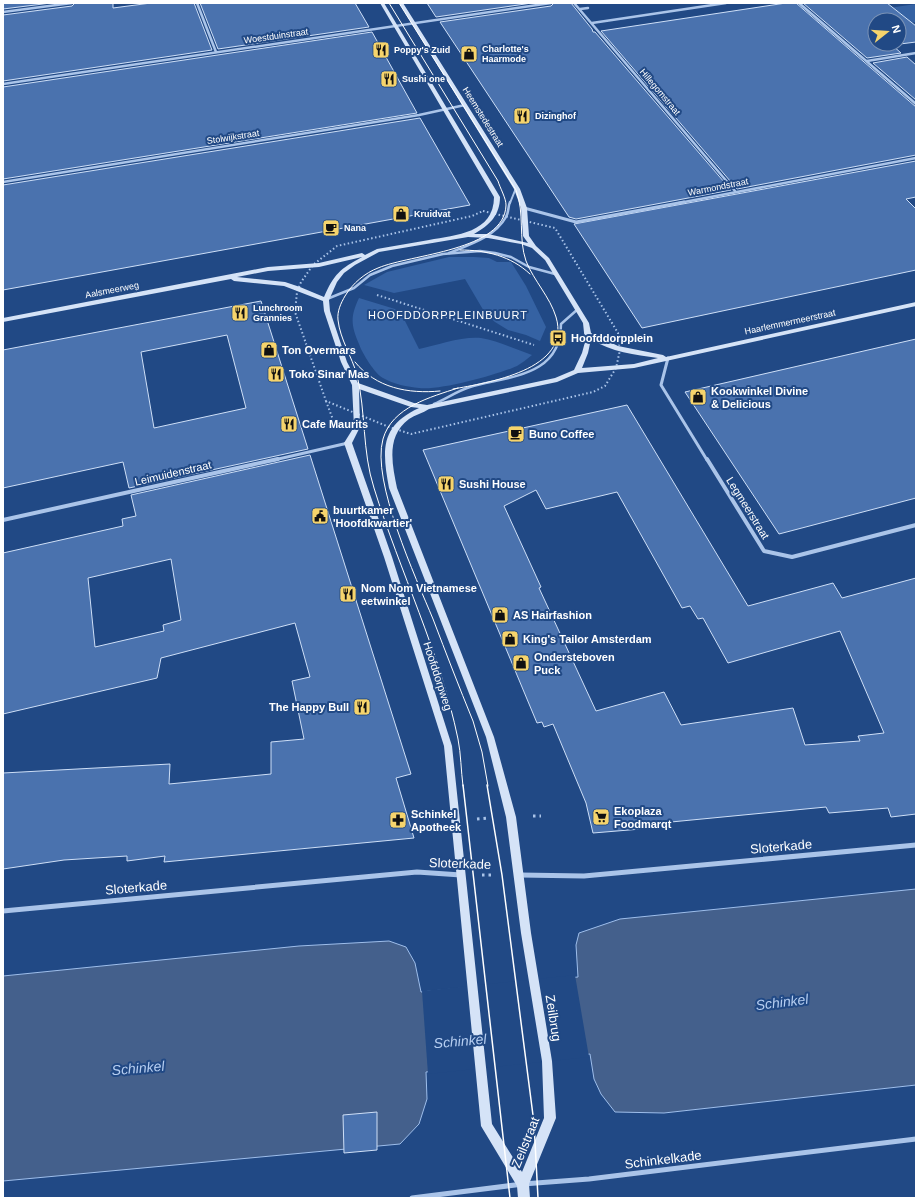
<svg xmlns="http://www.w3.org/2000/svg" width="919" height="1201" font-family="Helvetica,sans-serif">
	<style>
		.green { fill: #3562a3 }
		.water { fill: #44608c; stroke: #9ebeeb }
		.pier { fill: #214985 }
		.building { fill: #4a72ae; stroke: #cedff7; fill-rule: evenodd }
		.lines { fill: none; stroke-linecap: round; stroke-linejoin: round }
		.path-far1 { stroke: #aac4e9; stroke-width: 2; stroke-dasharray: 1.5 2.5; stroke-linecap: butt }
		.path { stroke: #aac4e9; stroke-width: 3; stroke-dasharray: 2.5 4; stroke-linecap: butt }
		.lane-far1 { stroke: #aac4e9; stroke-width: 2 }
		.lane { stroke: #aac4e9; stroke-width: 2.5 }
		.street-far3 { stroke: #aac4e9; stroke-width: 2.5 }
		.street-far2 { stroke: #aac4e9; stroke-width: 3 }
		.street-far1 { stroke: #aac4e9; stroke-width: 4 }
		.street { stroke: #aac4e9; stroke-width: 5 }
		.secondary { fill: #d5e3f7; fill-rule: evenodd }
		.tram-far1 { stroke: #fff; stroke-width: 1 }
		.tram { stroke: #fff; stroke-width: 1.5 }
		.labels { text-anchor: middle; stroke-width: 4; stroke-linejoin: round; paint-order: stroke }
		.far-street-label { font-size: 9px; fill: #fff; stroke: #214985 }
		.far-poi-label { font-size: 9px; font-weight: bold; fill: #fff; stroke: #214985; text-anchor: start }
		.far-quarter-label { font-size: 11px; letter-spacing: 1px; fill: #fff; stroke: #214985 }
		.poi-label { font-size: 11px; font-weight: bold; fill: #fff; stroke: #214985; text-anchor: start }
		.street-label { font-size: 11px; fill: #fff; stroke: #214985 }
		.near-street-label { font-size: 13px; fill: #fff; stroke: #214985 }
		.near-water-label { font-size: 14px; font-style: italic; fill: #b6cef1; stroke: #214985 }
	</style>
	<rect width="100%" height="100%" fill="#214985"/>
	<g class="green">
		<polygon points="916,4 916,22 899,25 899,20 875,20 861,12"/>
		<polygon points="449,257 474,257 489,258 497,262 511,262 526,286 546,327 540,341 526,335 508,330 495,322 485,313 465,279 394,293 364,285 387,272"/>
		<path d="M359,298l36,11 6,4 18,36c18,-4 44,-13 62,-11 17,3 34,11 51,17 -5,4 -10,8 -15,11 -20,9 -78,25 -98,22 -11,-1 -26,-4 -36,-10 -8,-4 -21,-25 -24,-34 -8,-19 -9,-27 0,-46z"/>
	</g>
	<polygon class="water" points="916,889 916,1085 664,1113 615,1112 601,1094 594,1079 590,1054 426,1072 427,1099 419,1124 400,1144 3,1181 3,976 299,946 389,941 406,947 415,963 421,992 578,977 576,945 579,933 620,919"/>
	<polygon class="pier" points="575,975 589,1057 428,1074 422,991"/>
	<g class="building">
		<polygon points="3,3 51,3 3,9"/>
		<polygon points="75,3 113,3 113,8 151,3 194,3 212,50 3,81 3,15 72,6"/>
		<polygon points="200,3 355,3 369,27 218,49"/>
		<polygon points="427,3 532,3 436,17"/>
		<polygon points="554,3 571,3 592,29 593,32 595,32 731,190 576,219 569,217 440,22 551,6"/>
		<polygon points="786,3 796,3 916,107 916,155 737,189 601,31"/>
		<path d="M803,3h84l29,23v16l-24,3 9,8 -34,5zM875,20h24v24h-24z"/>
		<polygon points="372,32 417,113 3,179 3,87"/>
		<polygon points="907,57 916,65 916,100 873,63"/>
		<polygon points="420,118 470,205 3,290 3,185"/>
		<polygon points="916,161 916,197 906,199 916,209 916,270 642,328 574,224"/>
		<path d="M261,301l47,148 -179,39 -6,-26 -120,26v-138zM227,335l19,73 -92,20 -13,-76z"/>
		<polygon points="916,339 916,498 779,534 685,392"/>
		<path d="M627,405l121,201 85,-23 9,15 74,-20v236l-25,3 -3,-9 -59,5 -3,-6 -186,18 1,4 -48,4 -7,-30 -33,-79 -9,3 -2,-5 -5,1 -114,-273zM536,490l10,19 71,-17 65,116 8,-2 8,13 5,-1 25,45 112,-32 44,102 -26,3 2,5 -55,4 -12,-37 -112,17 -17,-33 -68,19 -57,-123 2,-1 -37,-81z"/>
		<path d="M310,455l101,319 -15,4 18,60 -250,24 1,-6 -38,5v-5l-63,4 -61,9v-96l167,-9 -1,20 102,-10v-32l33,-3 -12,-58 18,-4 -15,-54 -134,35 -4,20 -154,36v-161l120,-27 -1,-7 14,-3 -5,-21zM171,559l10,61 -18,5 1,6 -69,16 -7,-69z"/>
		<polygon points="377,1112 377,1150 344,1153 343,1115"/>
	</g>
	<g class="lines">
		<g class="path-far1">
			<polygon points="483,211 555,228 618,333 620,350 616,368 605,386 593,392 411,434 389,427 326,401 295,312 297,292 301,282 313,265 337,246 472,216"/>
			<polyline points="377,295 534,345"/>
			<polyline points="326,401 335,425"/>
		</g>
		<g class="path">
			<polyline points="533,816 541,816"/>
			<polyline points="477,819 488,818"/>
			<polyline points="482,875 495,875"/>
		</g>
		<polyline class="lane-far1" points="510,203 516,188"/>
		<g class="lane">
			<path d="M449,253c20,-8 46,-16 57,-36 3,-5 2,-11 4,-15"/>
			<polyline points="327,299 354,288 370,275 392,266 443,254 480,251 495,253 511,257 529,267 555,274"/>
			<path d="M434,404c12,-5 23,-13 36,-17 38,-11 91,-10 91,-63l17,-15"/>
		</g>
		<g class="street-far3">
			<polyline points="197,3 216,52"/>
			<polyline points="574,3 735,191"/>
			<polyline points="799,3 916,104"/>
			<polyline points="580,9 588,8"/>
			<polyline points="3,12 72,3"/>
			<polyline points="592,23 726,3"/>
			<polyline points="867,61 916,53"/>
			<polyline points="3,84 551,3"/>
			<polyline points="3,182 419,115 465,105"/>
			<polyline points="679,203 916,158"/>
		</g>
		<g class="street-far2">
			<polyline points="524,208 576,222 684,202"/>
			<polyline points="668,358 661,385 707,460"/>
			<polyline points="274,460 348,443"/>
		</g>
		<g class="street-far1">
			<polyline points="707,459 764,551 792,557 916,525"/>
			<polyline points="3,520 278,459"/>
		</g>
		<g class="street">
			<polyline points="520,875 584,876 916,845"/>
			<polyline points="3,911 417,872 461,875"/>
			<polyline points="412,1198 523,1184 589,1179 916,1139"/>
		</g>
		<path class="secondary" d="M380,3h4l116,194c0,18 -10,28 -26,37h14l40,9 -5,-7 -2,-28 -7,-19 -115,-186h4l117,186 7,19 2,28 7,10 13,12 40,65 2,10 27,13 45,9 3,2 250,-55v4l-282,62 -56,5 -21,9 -128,27c-6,4 -14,6 -20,10 -23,17 -17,45 -12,69l97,249 22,80 15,116 21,128 4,57 -27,66 1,14h-12l-1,-12 -36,-60 -37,-380 -60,-189 -40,-114 10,-16 -2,-42 -11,-23 -17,-51 -1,-10 -39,-15 -50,-5 -3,-2 -228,43v-4l265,-51 51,-4 43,-10 3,2 12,-6c17,-3 35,-6 52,-9 27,-5 65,-7 65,-43zM468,237l20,1 33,6 11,4 13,12 38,63 2,19 -3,11 -8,17 -19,8 -128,27 -13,-2 -56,-20 -11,-21 -17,-51 -1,-11 8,-18 7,-9 11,-8 24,-13zM362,257c-22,12 -28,17 -38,40l-24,-10 -15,-5 -48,-5 31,-6 51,-4zM591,339c20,13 44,16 67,19l-24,6 -52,4 6,-15zM359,389l52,18 8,1c-39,18 -37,42 -30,80l97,249 20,80 15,116 21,128 2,57 -22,54 -30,-48 -40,-378 -60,-189 -40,-114 8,-16z"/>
		<g class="tram-far1">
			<path d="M389,3l109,178c2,7 8,17 8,24 -1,46 -95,49 -128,63 -13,5 -25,15 -33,28 -4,7 -8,15 -7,24 2,19 14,37 19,55 9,37 5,76 17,113 26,84 66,164 84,251 3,15 3,32 5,47"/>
			<path d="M399,3l117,187c9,24 2,48 10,71 8,20 24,36 30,56 16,53 -69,66 -103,72"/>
			<path d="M460,250c26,0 51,6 70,24"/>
			<path d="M355,362c21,26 53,32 85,29"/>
			<path d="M458,388c-27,9 -66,19 -75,51 -12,42 33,139 50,180 13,34 26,68 40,102l9,31 6,34"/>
		</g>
		<g class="tram">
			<polyline points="463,785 510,1198"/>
			<polyline points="487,785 502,875 534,1123 538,1198"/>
		</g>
	</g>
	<defs>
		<g id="restaurant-square" transform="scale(0.9)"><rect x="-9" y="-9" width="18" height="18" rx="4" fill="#f6d46c" stroke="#214985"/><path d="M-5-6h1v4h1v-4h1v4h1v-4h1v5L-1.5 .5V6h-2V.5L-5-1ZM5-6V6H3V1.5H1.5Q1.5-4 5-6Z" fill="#111"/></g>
		<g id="shop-square" transform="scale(0.9)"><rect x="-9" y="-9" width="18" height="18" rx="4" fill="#f6d46c" stroke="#214985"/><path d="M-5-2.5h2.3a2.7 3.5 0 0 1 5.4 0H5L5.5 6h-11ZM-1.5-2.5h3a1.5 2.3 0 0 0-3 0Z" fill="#111"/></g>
		<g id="cafe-square" transform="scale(0.9)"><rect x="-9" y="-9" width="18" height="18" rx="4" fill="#f6d46c" stroke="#214985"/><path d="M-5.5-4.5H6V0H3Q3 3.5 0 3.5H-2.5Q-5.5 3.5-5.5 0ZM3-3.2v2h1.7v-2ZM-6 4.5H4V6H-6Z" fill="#111"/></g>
		<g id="bus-square" transform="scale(0.9)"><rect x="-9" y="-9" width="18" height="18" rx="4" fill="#f6d46c" stroke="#214985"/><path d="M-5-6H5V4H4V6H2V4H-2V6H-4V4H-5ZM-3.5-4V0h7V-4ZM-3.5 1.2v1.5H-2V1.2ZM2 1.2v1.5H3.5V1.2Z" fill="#111"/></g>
		<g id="civic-square" transform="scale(0.9)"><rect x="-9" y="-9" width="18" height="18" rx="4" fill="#f6d46c" stroke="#214985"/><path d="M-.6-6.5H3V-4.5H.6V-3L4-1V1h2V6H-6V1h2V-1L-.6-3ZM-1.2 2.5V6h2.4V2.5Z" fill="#111"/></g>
		<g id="supermarket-square" transform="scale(0.9)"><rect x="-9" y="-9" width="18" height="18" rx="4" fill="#f6d46c" stroke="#214985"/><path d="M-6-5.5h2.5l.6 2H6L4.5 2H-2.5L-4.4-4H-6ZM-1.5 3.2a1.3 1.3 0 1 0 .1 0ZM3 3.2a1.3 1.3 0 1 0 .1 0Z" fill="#111"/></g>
		<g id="pharmacy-square" transform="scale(0.9)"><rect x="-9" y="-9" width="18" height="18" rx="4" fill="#f6d46c" stroke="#214985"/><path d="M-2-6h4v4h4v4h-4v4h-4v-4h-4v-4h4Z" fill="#111"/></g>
	</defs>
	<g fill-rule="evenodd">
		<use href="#restaurant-square" x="381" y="50"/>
		<use href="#shop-square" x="469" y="54"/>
		<use href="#restaurant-square" x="389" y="79"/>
		<use href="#restaurant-square" x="522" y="116"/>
		<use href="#shop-square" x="401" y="214"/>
		<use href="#cafe-square" x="331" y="228"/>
		<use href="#restaurant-square" x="240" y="313"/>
		<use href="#bus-square" x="558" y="338"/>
		<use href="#shop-square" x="269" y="350"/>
		<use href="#restaurant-square" x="276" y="374"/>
		<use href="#shop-square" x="698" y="397"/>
		<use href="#restaurant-square" x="289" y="424"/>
		<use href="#cafe-square" x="516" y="434"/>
		<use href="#restaurant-square" x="446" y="484"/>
		<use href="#civic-square" x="320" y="516"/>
		<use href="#restaurant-square" x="348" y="594"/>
		<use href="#shop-square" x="500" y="615"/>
		<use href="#shop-square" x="510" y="639"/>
		<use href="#shop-square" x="521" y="663"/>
		<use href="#restaurant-square" x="362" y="707"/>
		<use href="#supermarket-square" x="601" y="817"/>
		<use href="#pharmacy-square" x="398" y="820"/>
	</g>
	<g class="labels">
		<g class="far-street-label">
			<text transform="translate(276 36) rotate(-8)" y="3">Woestduinstraat</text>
			<text transform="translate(660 92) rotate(50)" y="3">Hillegomstraat</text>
			<text transform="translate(483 117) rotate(58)" y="3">Heemstedestraat</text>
			<text transform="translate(233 137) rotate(-9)" y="3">Stolwijkstraat</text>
			<text transform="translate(718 187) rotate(-11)" y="3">Warmondstraat</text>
			<text transform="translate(112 290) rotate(-11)" y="3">Aalsmeerweg</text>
			<text transform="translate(790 322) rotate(-12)" y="3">Haarlemmermeerstraat</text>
		</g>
		<g class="far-poi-label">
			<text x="482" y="52">Charlotte's<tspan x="482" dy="10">Haarmode</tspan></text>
			<text x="394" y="53">Poppy's Zuid</text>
			<text x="402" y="82">Sushi one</text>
			<text x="535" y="119">Dizinghof</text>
			<text x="414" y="217">Kruidvat</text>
			<text x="344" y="231">Nana</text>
			<text x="253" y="311">Lunchroom<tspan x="253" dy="10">Grannies</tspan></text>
		</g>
		<g class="far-quarter-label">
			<text x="448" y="319">HOOFDDORPPLEINBUURT</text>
		</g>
		<g class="poi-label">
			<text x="571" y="342">Hoofddorpplein</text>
			<text x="282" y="354">Ton Overmars</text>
			<text x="289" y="378">Toko Sinar Mas</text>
			<text x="711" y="395">Kookwinkel Divine<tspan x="711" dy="13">&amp; Delicious</tspan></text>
			<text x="302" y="428">Cafe Maurits</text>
			<text x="529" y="438">Buno Coffee</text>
			<text x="459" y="488">Sushi House</text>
			<text x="333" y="514">buurtkamer<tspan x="333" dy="13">'Hoofdkwartier'</tspan></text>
			<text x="361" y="592">Nom Nom Vietnamese<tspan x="361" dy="13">eetwinkel</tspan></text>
			<text x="513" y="619">AS Hairfashion</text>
			<text x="523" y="643">King's Tailor Amsterdam</text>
			<text x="534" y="661">Ondersteboven<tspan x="534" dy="13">Puck</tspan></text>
			<text x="349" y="711" text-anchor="end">The Happy Bull</text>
			<text x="614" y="815">Ekoplaza<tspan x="614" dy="13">Foodmarqt</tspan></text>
			<text x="411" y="818">Schinkel<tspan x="411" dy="13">Apotheek</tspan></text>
		</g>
		<g class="street-label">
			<text transform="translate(173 473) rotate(-13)" y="4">Leimuidenstraat</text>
			<text transform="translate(748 508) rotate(58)" y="4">Legmeerstraat</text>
			<text transform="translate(438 676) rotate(72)" y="4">Hoofddorpweg</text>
		</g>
		<g class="near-street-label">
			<text transform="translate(781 846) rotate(-5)" y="5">Sloterkade</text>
			<text transform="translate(460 863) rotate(2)" y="5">Sloterkade</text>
			<text transform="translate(136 887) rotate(-5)" y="5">Sloterkade</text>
			<text transform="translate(554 1018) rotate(81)" y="5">Zeilbrug</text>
			<text transform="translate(525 1142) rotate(-68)" y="5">Zeilstraat</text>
			<text transform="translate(663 1159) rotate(-7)" y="5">Schinkelkade</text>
		</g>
		<g class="near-water-label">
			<text transform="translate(782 1002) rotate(-7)" y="5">Schinkel</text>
			<text transform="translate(460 1041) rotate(-5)" y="5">Schinkel</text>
			<text transform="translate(138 1068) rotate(-5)" y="5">Schinkel</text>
		</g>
	</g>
	<rect width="919" height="1201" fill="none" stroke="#ffffff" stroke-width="8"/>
	<g transform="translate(887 32) rotate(73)"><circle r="19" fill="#214985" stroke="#7a92b6"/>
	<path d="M0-3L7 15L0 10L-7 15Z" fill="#f6d46c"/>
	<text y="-6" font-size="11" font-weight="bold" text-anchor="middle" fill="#ffffff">N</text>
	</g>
</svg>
